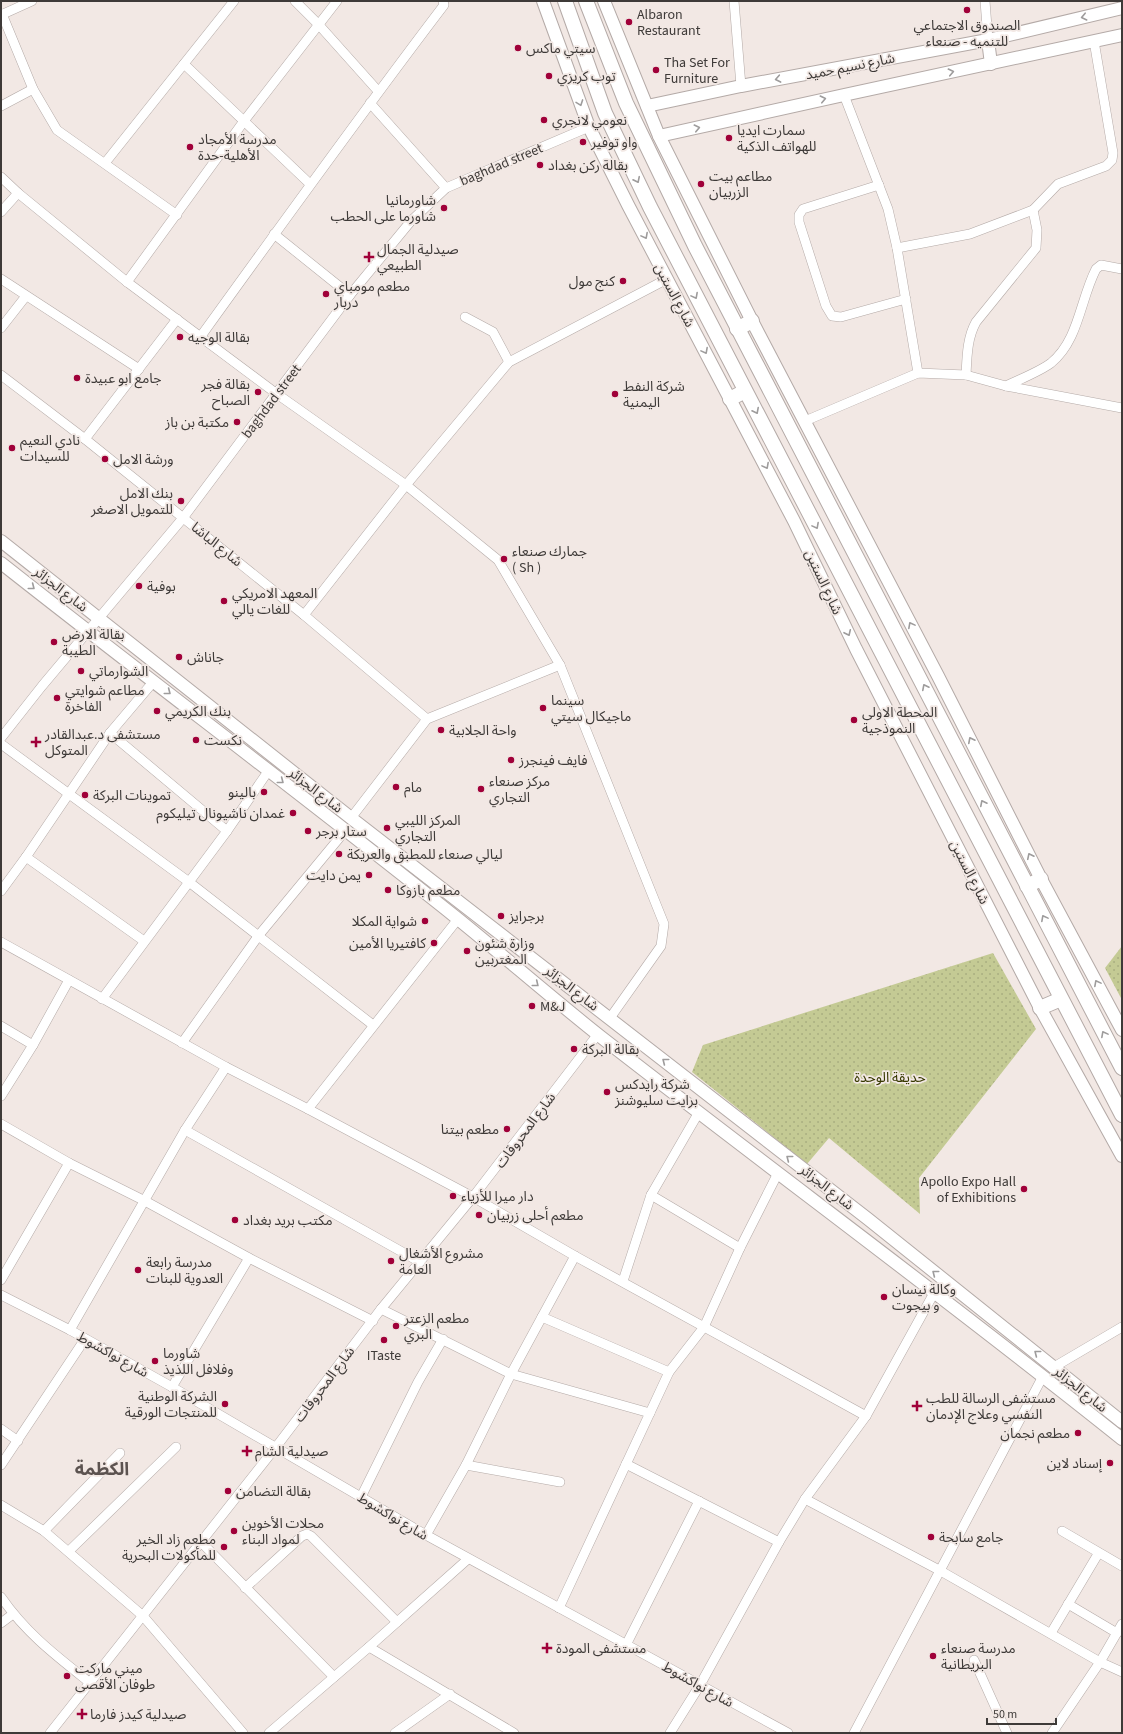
<svg xmlns="http://www.w3.org/2000/svg" width="1123" height="1734" font-family="'Source Sans 3','Noto Sans Arabic',sans-serif">
	<style>
		.park { fill: url(#park-dots) }
		.lines { fill: none; stroke-linecap: round; stroke-linejoin: round }
		.minor-casing { stroke: #b4aaa7; stroke-width: 10 }
		.major-casing { stroke: #b4aaa7; stroke-width: 14 }
		.highway-casing { stroke: #b4aaa7; stroke-width: 16 }
		.minor { stroke: #fff; stroke-width: 9 }
		.major { stroke: #fff; stroke-width: 12 }
		.highway { stroke: #fff; stroke-width: 14 }
		.oneway { stroke: #9e9c9c }
		.poi-dot { fill: #a00039; stroke: #f2e8e4; stroke-width: 1.5 }
		.labels { text-anchor: middle; stroke-width: 3.5; stroke-linejoin: round; paint-order: stroke }
		.poi-label { font-size: 14px; fill: #3e3a38; stroke: #f2e8e4; text-anchor: start }
		.street-label { font-size: 14px; fill: #3e3a38; stroke: #f2e8e4 }
		.park-label { font-size: 14px; fill: #373900; stroke: #f2e8e4 }
		.district-label { font-size: 18px; font-weight: bold; fill: #5c5350; stroke: #f2e8e4 }
	</style>
	<defs>
		<pattern id="park-dots" width="8" height="8" patternUnits="userSpaceOnUse"><rect width="8" height="8" fill="#c4ca94"/><path d="M2 2h.1M6 6h.1" fill="none" stroke="#a9ae80" stroke-width="1.8" stroke-linecap="round"/></pattern>
	</defs>
	<rect width="100%" height="100%" fill="#f2e8e4"/>
	<g class="park">
		<polygon points="1122,946 1122,1000 1105,968"/>
		<polygon points="993,953 1036,1029 919,1178 920,1214 829,1138 807,1164 692,1072 703,1045"/>
	</g>
	<g class="lines">
		<g class="minor-casing">
			<g id="minor">
				<polyline points="295,1 319,25 378,91"/>
				<polyline points="734,1 741,86"/>
				<polyline points="985,1 988,40"/>
				<polyline points="2,14 33,89 57,130 177,215"/>
				<polyline points="1,15 32,1"/>
				<polyline points="184,64 310,184"/>
				<polyline points="844,95 888,209 897,248 918,373"/>
				<polyline points="370,103 446,188"/>
				<polyline points="1,106 33,89"/>
				<polyline points="105,163 234,1"/>
				<polyline points="1,177 18,193 127,282 277,394 406,485 498,560 560,665 664,924 661,946 610,1018"/>
				<polyline points="879,185 803,209 799,215 799,222 826,306 832,316 841,317 906,299"/>
				<polyline points="1,212 18,193"/>
				<polyline points="274,234 350,295"/>
				<polyline points="897,248 970,234 1033,210 1058,184 1106,166 1112,160 1113,153 1094,41"/>
				<polyline points="1,279 139,369"/>
				<polyline points="127,282 244,121 337,1"/>
				<polyline points="465,317 493,332 509,362"/>
				<polyline points="1,328 26,296"/>
				<path d="M201,336c80,-111 160,-222 243,-331l-1,-4"/>
				<polyline points="1,375 85,439 304,615 427,719"/>
				<path d="M966,375c1,-18 1,-37 10,-53l60,-74 1,-18 -4,-20"/>
				<path d="M1006,386c14,-7 33,-14 45,-23 28,-23 29,-63 45,-94l5,-4 21,4"/>
				<polyline points="805,421 918,373 966,375 1006,386 1122,408"/>
				<polyline points="85,439 177,319"/>
				<polyline points="304,615 406,485 509,362 667,279"/>
				<polyline points="110,733 227,831"/>
				<polyline points="1,738 42,686 183,518 350,295 411,221 446,188 589,127"/>
				<polyline points="1,744 189,882 373,1025"/>
				<polyline points="351,818 427,719 560,665"/>
				<polyline points="26,857 144,941"/>
				<polyline points="1,891 26,857 110,733 154,681"/>
				<polyline points="1,942 226,1067 308,1109 473,1197 575,1256 866,1416"/>
				<polyline points="102,999 227,831 269,770"/>
				<polyline points="1,1026 33,1045"/>
				<polyline points="182,1043 259,935 345,831"/>
				<polyline points="1,1096 33,1045 69,980"/>
				<polyline points="308,1109 458,919"/>
				<polyline points="1,1124 69,1163 145,1201 249,1258 373,1321"/>
				<polyline points="185,1130 420,1262"/>
				<polyline points="651,1195 740,1248"/>
				<polyline points="1,1280 69,1163"/>
				<polyline points="623,1281 651,1195 699,1112"/>
				<polyline points="1,1295 70,1330 172,1387 426,1535 788,1733"/>
				<polyline points="381,1309 511,1374 650,1413"/>
				<polyline points="542,1317 669,1372"/>
				<polyline points="70,1330 185,1130 226,1067"/>
				<polyline points="1054,1367 1122,1327"/>
				<polyline points="172,1387 249,1258"/>
				<polyline points="1,1429 18,1441"/>
				<polyline points="626,1464 779,1542"/>
				<polyline points="1,1465 85,1339"/>
				<polyline points="466,1465 560,1482"/>
				<polyline points="361,1497 418,1382 443,1339"/>
				<polyline points="805,1499 939,1570 1100,1662 1122,1672"/>
				<polyline points="1,1505 44,1531 143,1616 243,1733"/>
				<polyline points="44,1531 120,1453"/>
				<polyline points="1062,1531 1122,1566"/>
				<polyline points="426,1535 466,1465 511,1374 575,1256"/>
				<polyline points="201,1542 334,1677"/>
				<polyline points="69,1551 176,1447"/>
				<polyline points="245,1588 302,1536 307,1534 311,1536 397,1622"/>
				<path d="M1,1597c25,36 54,58 88,85"/>
				<polyline points="1068,1604 1117,1633"/>
				<polyline points="559,1608 669,1372 704,1327 740,1248 778,1173"/>
				<polyline points="1,1623 13,1614"/>
				<polyline points="1051,1633 1098,1554"/>
				<polyline points="626,1645 699,1501"/>
				<polyline points="369,1647 514,1733"/>
				<polyline points="974,1660 1007,1733"/>
				<polyline points="50,1733 276,1447 381,1309 473,1197 598,1034"/>
				<polyline points="269,1733 369,1647 468,1559"/>
				<polyline points="395,1733 450,1694"/>
				<polyline points="670,1733 700,1685 779,1542 805,1499 866,1416 934,1293"/>
				<polyline points="854,1733 1043,1376"/>
				<polyline points="1052,1733 1100,1662 1122,1624"/>
			</g>
		</g>
		<g class="major-casing">
			<g id="major">
				<polyline points="543,1 589,127 628,205 794,521 856,649 1040,1008 1122,1156"/>
				<polyline points="604,1 659,136 752,321 938,676 1041,879 1122,1030"/>
				<polyline points="988,40 991,64"/>
				<polyline points="647,106 741,86 988,40 1122,8"/>
				<polyline points="659,136 844,95 1122,35"/>
				<polyline points="1,541 351,818 868,1219 1122,1422"/>
				<path d="M1,563c152,120 306,235 457,356 48,39 95,80 143,118 173,135 350,265 521,402"/>
			</g>
		</g>
		<g class="highway-casing">
			<g id="highway">
				<polyline points="565,1 605,113 650,207 1122,1115"/>
				<polyline points="586,1 626,103 695,246 1122,1068"/>
				<polyline points="737,329 752,321"/>
				<polyline points="730,399 745,391"/>
				<polyline points="1027,886 1041,879"/>
				<polyline points="1040,1008 1061,999"/>
			</g>
		</g>
		<use href="#minor" class="minor"/>
		<use href="#major" class="major"/>
		<use href="#highway" class="highway"/>
	</g>
	<defs><path id="oneway-chevron" d="M-2-3.5L2.5 0L-2 3.5" fill="none" stroke-width="1.6" stroke-linecap="round" stroke-linejoin="round"/></defs>
	<g class="oneway">
		<use href="#oneway-chevron" transform="translate(1084 17) rotate(167)"/>
		<use href="#oneway-chevron" transform="translate(951 72) rotate(-12)"/>
		<use href="#oneway-chevron" transform="translate(778 79) rotate(169)"/>
		<use href="#oneway-chevron" transform="translate(823 99) rotate(-13)"/>
		<use href="#oneway-chevron" transform="translate(580 103) rotate(70)"/>
		<use href="#oneway-chevron" transform="translate(697 128) rotate(-13)"/>
		<use href="#oneway-chevron" transform="translate(637 180) rotate(64)"/>
		<use href="#oneway-chevron" transform="translate(645 236) rotate(62)"/>
		<use href="#oneway-chevron" transform="translate(695 296) rotate(62)"/>
		<use href="#oneway-chevron" transform="translate(705 351) rotate(62)"/>
		<use href="#oneway-chevron" transform="translate(756 411) rotate(63)"/>
		<use href="#oneway-chevron" transform="translate(766 466) rotate(62)"/>
		<use href="#oneway-chevron" transform="translate(816 526) rotate(62)"/>
		<use href="#oneway-chevron" transform="translate(32 587) rotate(38)"/>
		<use href="#oneway-chevron" transform="translate(911 625) rotate(-118)"/>
		<use href="#oneway-chevron" transform="translate(848 633) rotate(65)"/>
		<use href="#oneway-chevron" transform="translate(925 687) rotate(-117)"/>
		<use href="#oneway-chevron" transform="translate(168 692) rotate(38)"/>
		<use href="#oneway-chevron" transform="translate(971 740) rotate(-117)"/>
		<use href="#oneway-chevron" transform="translate(281 781) rotate(38)"/>
		<use href="#oneway-chevron" transform="translate(983 803) rotate(-117)"/>
		<use href="#oneway-chevron" transform="translate(1030 856) rotate(-116)"/>
		<use href="#oneway-chevron" transform="translate(1044 918) rotate(-118)"/>
		<use href="#oneway-chevron" transform="translate(1097 983) rotate(-118)"/>
		<use href="#oneway-chevron" transform="translate(536 984) rotate(39)"/>
		<use href="#oneway-chevron" transform="translate(1104 1034) rotate(-118)"/>
		<use href="#oneway-chevron" transform="translate(665 1061) rotate(-142)"/>
		<use href="#oneway-chevron" transform="translate(789 1158) rotate(-142)"/>
		<use href="#oneway-chevron" transform="translate(935 1273) rotate(-142)"/>
		<use href="#oneway-chevron" transform="translate(1037 1353) rotate(-142)"/>
	</g>
	<g class="poi-dot">
		<circle cx="967" cy="10" r="4"/>
		<circle cx="629" cy="22" r="4"/>
		<circle cx="518" cy="48" r="4"/>
		<circle cx="656" cy="70" r="4"/>
		<circle cx="549" cy="76" r="4"/>
		<circle cx="544" cy="120" r="4"/>
		<circle cx="729" cy="138" r="4"/>
		<circle cx="583" cy="142" r="4"/>
		<circle cx="190" cy="147" r="4"/>
		<circle cx="540" cy="165" r="4"/>
		<circle cx="701" cy="184" r="4"/>
		<circle cx="444" cy="208" r="4"/>
		<path d="M367 251h4v4h4v4h-4v4h-4v-4h-4v-4h4z"/>
		<circle cx="623" cy="281" r="4"/>
		<circle cx="326" cy="294" r="4"/>
		<circle cx="180" cy="337" r="4"/>
		<circle cx="77" cy="378" r="4"/>
		<circle cx="258" cy="392" r="4"/>
		<circle cx="615" cy="394" r="4"/>
		<circle cx="237" cy="422" r="4"/>
		<circle cx="12" cy="448" r="4"/>
		<circle cx="105" cy="459" r="4"/>
		<circle cx="181" cy="501" r="4"/>
		<circle cx="504" cy="559" r="4"/>
		<circle cx="139" cy="586" r="4"/>
		<circle cx="224" cy="601" r="4"/>
		<circle cx="54" cy="642" r="4"/>
		<circle cx="179" cy="657" r="4"/>
		<circle cx="81" cy="671" r="4"/>
		<circle cx="57" cy="698" r="4"/>
		<circle cx="543" cy="708" r="4"/>
		<circle cx="157" cy="711" r="4"/>
		<circle cx="854" cy="720" r="4"/>
		<circle cx="441" cy="730" r="4"/>
		<circle cx="196" cy="740" r="4"/>
		<path d="M34 736h4v4h4v4h-4v4h-4v-4h-4v-4h4z"/>
		<circle cx="511" cy="760" r="4"/>
		<circle cx="396" cy="787" r="4"/>
		<circle cx="481" cy="789" r="4"/>
		<circle cx="264" cy="792" r="4"/>
		<circle cx="85" cy="795" r="4"/>
		<circle cx="293" cy="813" r="4"/>
		<circle cx="387" cy="828" r="4"/>
		<circle cx="308" cy="831" r="4"/>
		<circle cx="339" cy="854" r="4"/>
		<circle cx="369" cy="875" r="4"/>
		<circle cx="388" cy="890" r="4"/>
		<circle cx="501" cy="916" r="4"/>
		<circle cx="425" cy="921" r="4"/>
		<circle cx="434" cy="943" r="4"/>
		<circle cx="467" cy="951" r="4"/>
		<circle cx="532" cy="1006" r="4"/>
		<circle cx="574" cy="1049" r="4"/>
		<circle cx="607" cy="1092" r="4"/>
		<circle cx="507" cy="1129" r="4"/>
		<circle cx="1024" cy="1189" r="4"/>
		<circle cx="453" cy="1196" r="4"/>
		<circle cx="479" cy="1215" r="4"/>
		<circle cx="235" cy="1220" r="4"/>
		<circle cx="391" cy="1261" r="4"/>
		<circle cx="138" cy="1270" r="4"/>
		<circle cx="884" cy="1297" r="4"/>
		<circle cx="396" cy="1326" r="4"/>
		<circle cx="384" cy="1340" r="4"/>
		<circle cx="155" cy="1361" r="4"/>
		<circle cx="225" cy="1404" r="4"/>
		<path d="M915 1400h4v4h4v4h-4v4h-4v-4h-4v-4h4z"/>
		<circle cx="1078" cy="1433" r="4"/>
		<path d="M245 1445h4v4h4v4h-4v4h-4v-4h-4v-4h4z"/>
		<circle cx="1110" cy="1463" r="4"/>
		<circle cx="228" cy="1491" r="4"/>
		<circle cx="234" cy="1531" r="4"/>
		<circle cx="931" cy="1537" r="4"/>
		<circle cx="224" cy="1547" r="4"/>
		<path d="M545 1642h4v4h4v4h-4v4h-4v-4h-4v-4h4z"/>
		<circle cx="933" cy="1656" r="4"/>
		<circle cx="67" cy="1676" r="4"/>
		<path d="M80 1708h4v4h4v4h-4v4h-4v-4h-4v-4h4z"/>
	</g>
	<g class="labels">
		<g class="poi-label">
			<text x="637" y="19">Albaron<tspan x="637" dy="16">Restaurant</tspan></text>
			<text x="967" y="30" text-anchor="middle">الصندوق الاجتماعي<tspan x="967" dy="16">للتنميه - صنعاء</tspan></text>
			<text x="526" y="53">سيتي ماكس</text>
			<text x="664" y="67">Tha Set For<tspan x="664" dy="16">Furniture</tspan></text>
			<text x="557" y="81">توب كريزي</text>
			<text x="552" y="125">نعومي لانجري</text>
			<text x="737" y="135">سمارت ايديا<tspan x="737" dy="16">للهواتف الذكية</tspan></text>
			<text x="198" y="144">مدرسة الأمجاد<tspan x="198" dy="16">الأهلية-حدة</tspan></text>
			<text x="591" y="147">واو توفير</text>
			<text x="548" y="170">بقالة ركن بغداد</text>
			<text x="709" y="181">مطاعم بيت<tspan x="709" dy="16">الزربيان</tspan></text>
			<text x="436" y="205" text-anchor="end">شاورمانيا<tspan x="436" dy="16">شاورما على الحطب</tspan></text>
			<text x="377" y="254">صيدلية الجمال<tspan x="377" dy="16">الطبيعي</tspan></text>
			<text x="615" y="286" text-anchor="end">كنج مول</text>
			<text x="334" y="291">مطعم مومباي<tspan x="334" dy="16">دربار</tspan></text>
			<text x="188" y="342">بقالة الوجيه</text>
			<text x="85" y="383">جامع ابو عبيدة</text>
			<text x="250" y="389" text-anchor="end">بقالة فجر<tspan x="250" dy="16">الصباح</tspan></text>
			<text x="623" y="391">شركة النفط<tspan x="623" dy="16">اليمنية</tspan></text>
			<text x="229" y="427" text-anchor="end">مكتبة بن باز</text>
			<text x="20" y="445">نادي النعيم<tspan x="20" dy="16">للسيدات</tspan></text>
			<text x="113" y="464">ورشة الامل</text>
			<text x="173" y="498" text-anchor="end">بنك الامل<tspan x="173" dy="16">للتمويل الاصغر</tspan></text>
			<text x="512" y="556">جمارك صنعاء<tspan x="512" dy="16">( Sh )</tspan></text>
			<text x="147" y="591">بوفية</text>
			<text x="232" y="598">المعهد الامريكي<tspan x="232" dy="16">للغات يالي</tspan></text>
			<text x="62" y="639">بقالة الارض<tspan x="62" dy="16">الطيبة</tspan></text>
			<text x="187" y="662">جاناش</text>
			<text x="89" y="676">الشوارماتي</text>
			<text x="65" y="695">مطاعم شوايتي<tspan x="65" dy="16">الفاخرة</tspan></text>
			<text x="551" y="705">سينما<tspan x="551" dy="16">ماجيكال سيتي</tspan></text>
			<text x="165" y="716">بنك الكريمي</text>
			<text x="862" y="717">المحطة الاولى<tspan x="862" dy="16">النموذجية</tspan></text>
			<text x="449" y="735">واحة الجلابية</text>
			<text x="45" y="739">مستشفى د.عبدالقادر<tspan x="45" dy="16">المتوكل</tspan></text>
			<text x="204" y="745">نكست</text>
			<text x="519" y="765">فايف فينجرز</text>
			<text x="489" y="786">مركز صنعاء<tspan x="489" dy="16">التجاري</tspan></text>
			<text x="404" y="792">مام</text>
			<text x="256" y="797" text-anchor="end">بالينو</text>
			<text x="93" y="800">تموينات البركة</text>
			<text x="285" y="818" text-anchor="end">غمدان ناشيونال تيليكوم</text>
			<text x="395" y="825">المركز الليبي<tspan x="395" dy="16">التجاري</tspan></text>
			<text x="316" y="836">ستار برجر</text>
			<text x="347" y="859">ليالي صنعاء للمطبق والعريكة</text>
			<text x="361" y="880" text-anchor="end">يمن دايت</text>
			<text x="396" y="895">مطعم بازوكا</text>
			<text x="509" y="921">برجرايز</text>
			<text x="417" y="926" text-anchor="end">شواية المكلا</text>
			<text x="426" y="948" text-anchor="end">كافتيريا الأمين</text>
			<text x="475" y="948">وزارة شئون<tspan x="475" dy="16">المغتربين</tspan></text>
			<text x="540" y="1011">M&amp;J</text>
			<text x="582" y="1054">بقالة البركة</text>
			<text x="615" y="1089">شركة رايدكس<tspan x="615" dy="16">برايت سليوشنز</tspan></text>
			<text x="499" y="1134" text-anchor="end">مطعم بيتنا</text>
			<text x="1016" y="1186" text-anchor="end">Apollo Expo Hall<tspan x="1016" dy="16">of Exhibitions</tspan></text>
			<text x="461" y="1201">دار ميرا للأزياء</text>
			<text x="487" y="1220">مطعم أحلى زربيان</text>
			<text x="243" y="1225">مكتب بريد بغداد</text>
			<text x="399" y="1258">مشروع الأشغال<tspan x="399" dy="16">العامة</tspan></text>
			<text x="146" y="1267">مدرسة رابعة<tspan x="146" dy="16">العدوية للبنات</tspan></text>
			<text x="892" y="1294">وكالة نيسان<tspan x="892" dy="16">و بيجوت</tspan></text>
			<text x="404" y="1323">مطعم الزعتر<tspan x="404" dy="16">البري</tspan></text>
			<text x="163" y="1358">شاورما<tspan x="163" dy="16">وفلافل اللذيذ</tspan></text>
			<text x="384" y="1360" text-anchor="middle">ITaste</text>
			<text x="217" y="1401" text-anchor="end">الشركة الوطنية<tspan x="217" dy="16">للمنتجات الورقية</tspan></text>
			<text x="926" y="1403">مستشفى الرسالة للطب<tspan x="926" dy="16">النفسي وعلاج الإدمان</tspan></text>
			<text x="1070" y="1438" text-anchor="end">مطعم نجمان</text>
			<text x="255" y="1456">صيدلية الشام</text>
			<text x="1102" y="1468" text-anchor="end">إسناد لاين</text>
			<text x="236" y="1496">بقالة التضامن</text>
			<text x="242" y="1528">محلات الأخوين<tspan x="242" dy="16">لمواد البناء</tspan></text>
			<text x="939" y="1542">جامع سابحة</text>
			<text x="216" y="1544" text-anchor="end">مطعم زاد الخير<tspan x="216" dy="16">للمأكولات البحرية</tspan></text>
			<text x="556" y="1653">مستشفى المودة</text>
			<text x="941" y="1653">مدرسة صنعاء<tspan x="941" dy="16">البريطانية</tspan></text>
			<text x="75" y="1673">ميني ماركت<tspan x="75" dy="16">طوفان الأقصى</tspan></text>
			<text x="90" y="1719">صيدلية كيدز فارما</text>
		</g>
		<g class="street-label">
			<text transform="translate(850 66) rotate(-11)" y="5">شارع نسيم حميد</text>
			<text transform="translate(501 164) rotate(-23)" y="5">baghdad street</text>
			<text transform="translate(675 295) rotate(62)" y="5">شارع الستين</text>
			<text transform="translate(271 401) rotate(-53)" y="5">baghdad street</text>
			<text transform="translate(217 544) rotate(39)" y="5">شارع الباشا</text>
			<text transform="translate(824 582) rotate(65)" y="5">شارع الستين</text>
			<text transform="translate(61 589) rotate(38)" y="5">شارع الجزائر</text>
			<text transform="translate(316 790) rotate(38)" y="5">شارع الجزائر</text>
			<text transform="translate(970 872) rotate(63)" y="5">شارع الستين</text>
			<text transform="translate(572 988) rotate(38)" y="5">شارع الجزائر</text>
			<text transform="translate(525 1130) rotate(-53)" y="5">شارع المحروقات</text>
			<text transform="translate(827 1187) rotate(38)" y="5">شارع الجزائر</text>
			<text transform="translate(113 1354) rotate(29)" y="5">شارع نواكشوط</text>
			<text transform="translate(324 1384) rotate(-53)" y="5">شارع المحروقات</text>
			<text transform="translate(1081 1389) rotate(39)" y="5">شارع الجزائر</text>
			<text transform="translate(393 1516) rotate(31)" y="5">شارع نواكشوط</text>
			<text transform="translate(698 1684) rotate(29)" y="5">شارع نواكشوط</text>
		</g>
		<g class="park-label">
			<text x="890" y="1082">حديقة الوحدة</text>
		</g>
		<g class="district-label">
			<text x="102" y="1475">الكظمة</text>
		</g>
	</g>
	<rect width="1123" height="1734" fill="none" stroke="#3e3a38" stroke-width="4"/>
	<path d="M987 1718v6h69v-6" fill="none" stroke="#3e3a38" stroke-width="2"/>
	<text x="993" y="1718" font-size="12" fill="#3e3a38" stroke="#f2e8e4" stroke-width="3" paint-order="stroke">50 m</text>
</svg>
